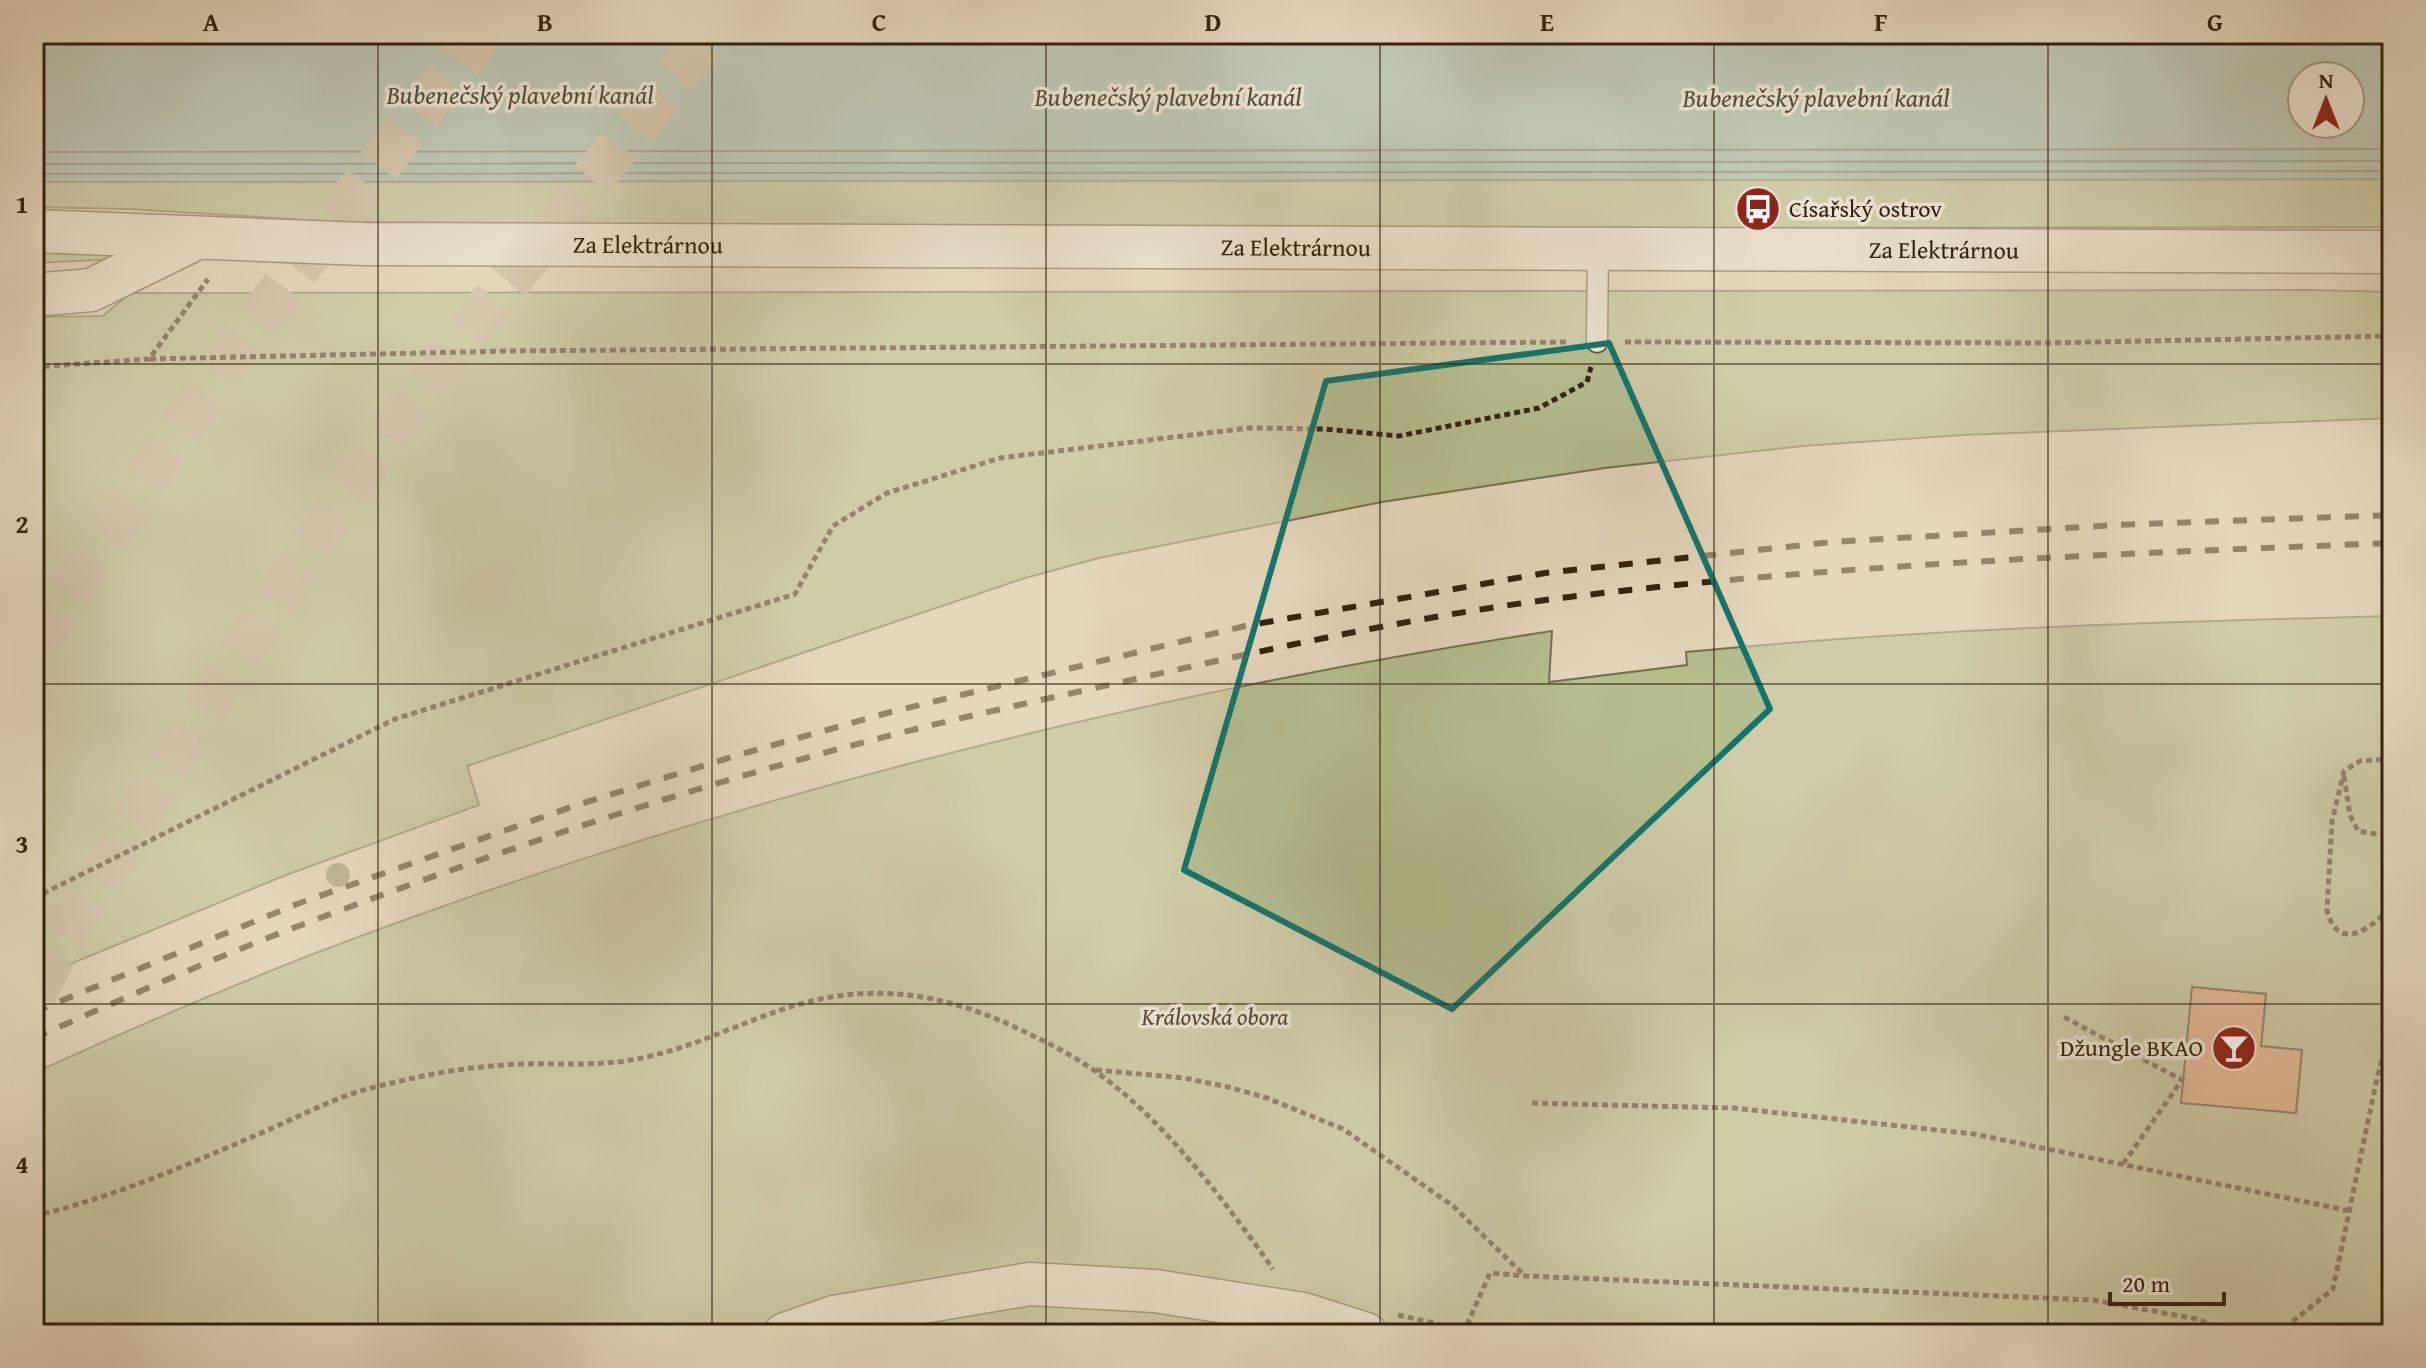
<svg xmlns="http://www.w3.org/2000/svg" width="2426" height="1368" font-family="'Gentium Book Plus',serif">
	<style>
		.green { fill: #b6be90; stroke: #74704e; stroke-width: 2; fill-rule: evenodd }
		.water { fill: #96bab0; stroke: #6e7d6e; stroke-width: 2; fill-rule: evenodd }
		.lines { fill: none; stroke-linecap: round; stroke-linejoin: round }
		.shore { stroke: #646e5e; stroke-width: 2 }
		.building { fill: #dd9b71; stroke: #32220c; stroke-width: 2 }
		.highway-tunnel { stroke: #c1b399; stroke-width: 44; stroke-dasharray: 44 22; stroke-linecap: butt }
		.lane-casing { stroke: #5f4f38; stroke-width: 23 }
		.street-casing { stroke: #5f4f38; stroke-width: 45 }
		.path { stroke: #32220c; stroke-width: 5; stroke-dasharray: 6 4; stroke-linecap: butt }
		.lane { stroke: #eee5d3; stroke-width: 20 }
		.street { stroke: #eee5d3; stroke-width: 42 }
		.rail { stroke: #32220c; stroke-width: 6; stroke-dasharray: 14 14; stroke-linecap: butt }
		.tree { fill: #95896d }
		.marked { fill: none; stroke: #0f766e; stroke-width: 6; stroke-linejoin: round }
		.grid { fill: none; stroke: #32220c; stroke-width: 2; stroke-opacity: 0.55 }
		.labels { text-anchor: middle; stroke-width: 7; stroke-linejoin: round; paint-order: stroke }
		.poi-label { font-size: 24px; fill: #32220c; stroke: #eee5d3; text-anchor: start }
		.street-label { font-size: 24px; fill: #32220c; stroke: #eee5d3 }
		.park-label { font-size: 24px; font-style: italic; fill: #53492d; stroke: #eee5d3 }
		.water-label { font-size: 26px; font-style: italic; fill: #50503d; stroke: #eee5d3 }
		.neatline { fill: none; stroke: #32220c; stroke-width: 3 }
		.grid-label { font-size: 26px; text-anchor: middle; font-weight: bold; fill: #32220c }
	</style>
	<rect width="100%" height="100%" fill="#e5d7bc"/>
	<filter id="stains"><feTurbulence type="fractalNoise" baseFrequency=".0025" numOctaves="4"/><feColorMatrix values="0 0 0 0 .2 0 0 0 0 .09 0 0 0 0 .02 0 0 0 .5 -.17"/></filter>
	<radialGradient id="worn" r=".72"><stop offset=".6" stop-color="#630" stop-opacity="0"/><stop offset="1" stop-color="#630" stop-opacity=".3"/></radialGradient>
	<g class="green">
		<polygon points="2392,179 2392,227 1116,229 340,222 129,209 34,207 34,182"/>
		<polygon points="34,241 116,242 118,259 34,263"/>
		<polygon points="2312,290 2392,292 2392,418 1963,435 1802,446 1605,468 1382,502 1099,558 1025,578 467,766 479,805 286,875 34,979 34,317 103,316 130,293"/>
		<path d="M2392,616v718h-2358v-261c92,-42 185,-82 279,-119 399,-152 817,-258 1239,-323l-3,51 138,-17 -1,-13c235,-23 470,-30 706,-36zM2193,987l73,7 -5,52 41,4 -6,63 -114,-11z"/>
	</g>
	<path class="water" d="M34,34h2358v145l-2358,3zM2302,76h48v48h-48z"/>
	<g class="lines">
		<g class="shore">
			<polyline points="34,152 2392,149"/>
			<polyline points="34,164 2392,161"/>
			<polyline points="34,174 2392,171"/>
		</g>
	</g>
	<polygon class="building" points="2192,987 2266,994 2261,1046 2302,1050 2296,1113 2181,1103"/>
	<g class="lines">
		<g class="highway-tunnel">
			<polyline points="34,649 76,581 234,350 481,34"/>
			<polyline points="34,995 62,939 222,680 397,419 710,34"/>
		</g>
		<g class="lane-casing">
			<polyline id="lane" points="1597,342 1598,248"/>
		</g>
		<g class="street-casing">
			<g id="street">
				<path id="s1" d="M34,231l330,13 2028,8"/>
				<polyline points="34,295 91,290 195,239"/>
				<polyline points="785,1334 834,1317 1030,1284 1155,1291 1303,1314 1366,1334"/>
			</g>
		</g>
		<g class="path">
			<polyline points="1625,342 2047,343 2392,336"/>
			<polyline points="150,359 510,351 1568,342"/>
			<polyline points="34,367 149,359 208,279"/>
			<path d="M2392,759l-32,2 -16,10 -12,50 -5,89c11,45 46,17 65,-4"/>
			<polyline points="2344,776 2350,815 2358,831 2382,835 2392,833"/>
			<polyline points="34,898 395,719 795,594 833,526 887,493 1000,458 1249,428 1325,429 1399,436 1539,408 1587,382 1591,367"/>
			<polyline points="2064,1017 2182,1080 2123,1164"/>
			<polyline points="1096,1070 1184,1078 1228,1087 1267,1098 1343,1129 1453,1206 1525,1276"/>
			<polyline points="1532,1103 1733,1108 1974,1134 2350,1211"/>
			<path d="M34,1216c81,-19 158,-53 234,-86 32,-14 64,-31 96,-40 52,-14 104,-24 158,-26 42,-1 83,3 124,-7 66,-14 125,-52 192,-61 65,-9 122,5 181,33 25,12 50,24 73,40 70,48 132,131 181,200"/>
			<polyline points="1398,1315 1434,1323 1458,1334"/>
			<polyline points="1002,1332 1075,1334"/>
			<polyline points="729,1334 747,1328"/>
			<polyline points="1463,1334 1490,1273 1526,1276 2093,1300 2197,1319 2236,1334"/>
			<polyline points="2277,1334 2333,1289 2376,1083 2392,1019"/>
		</g>
		<use href="#lane" class="lane"/>
		<use href="#street" class="street"/>
		<g class="rail">
			<polyline points="34,1012 297,904 577,805 738,755 887,713 1245,626 1545,573 1832,542 2117,525 2392,515"/>
			<path d="M34,1038c89,-39 179,-80 270,-114 193,-73 391,-139 592,-190 75,-19 150,-35 226,-52 143,-32 285,-64 431,-83 278,-35 559,-45 839,-56"/>
		</g>
	</g>
	<circle class="tree" cx="338" cy="875" r="12"/>
	<path d="M0 0H2426V1368H0ZM1609,343l161,366 -318,300 -268,-139 142,-489z" fill="#e5d7bc" fill-opacity=".55" fill-rule="evenodd"/>
	<path class="marked" d="M1609,343l161,366 -318,300 -268,-139 142,-489z"/>
	<path class="grid" d="M378,34v1300M712,34v1300M1046,34v1300M1380,34v1300M1714,34v1300M2048,34v1300M34,364h2358M34,684h2358M34,1004h2358"/>
	<defs>
		<g id="bus-disc" transform="scale(2.3)"><circle r="9.5" fill="#8f2418" stroke="#eee5d3"/><path d="M-5-6H5V4H4V6H2V4H-2V6H-4V4H-5ZM-3.5-4V0h7V-4ZM-3.5 1.2v1.5H-2V1.2ZM2 1.2v1.5H3.5V1.2Z" fill="#fff"/></g>
		<g id="bar-disc" transform="scale(2.3)"><circle r="9.5" fill="#8f2418" stroke="#eee5d3"/><path d="M-6-5H6L.8 .8V4.5H3.5V6h-7V4.5H-.8V.8Z" fill="#fff"/></g>
	</defs>
	<g fill-rule="evenodd">
		<use href="#bus-disc" x="1758" y="209"/>
		<use href="#bar-disc" x="2234" y="1048"/>
	</g>
	<g class="labels">
		<g class="poi-label">
			<text x="1789" y="217">Císařský ostrov</text>
			<text x="2203" y="1056" text-anchor="end">Džungle BKAO</text>
		</g>
		<g class="street-label">
			<text dy="8" stroke="none"><textPath href="#s1" startOffset="614">Za Elektrárnou</textPath></text>
			<text dy="8" stroke="none"><textPath href="#s1" startOffset="1262">Za Elektrárnou</textPath></text>
			<text dy="8" stroke="none"><textPath href="#s1" startOffset="1910">Za Elektrárnou</textPath></text>
		</g>
		<g class="park-label">
			<text x="1215" y="1025">Královská obora</text>
		</g>
		<g class="water-label">
			<text x="520" y="104">Bubenečský plavební kanál</text>
			<text x="1168" y="106">Bubenečský plavební kanál</text>
			<text x="1816" y="107">Bubenečský plavební kanál</text>
		</g>
	</g>
	<rect width="2426" height="1368" fill="none" stroke="#e5d7bc" stroke-width="88"/>
	<g transform="translate(2326 100)"><circle r="38" fill="#eee5d3" stroke="#a39783" stroke-width="2"/>
	<path d="M0-6L14 30L0 20L-14 30Z" fill="#8f2418"/>
	<text y="-12" font-size="22" font-weight="bold" text-anchor="middle" fill="#32220c">N</text>
	</g>
	<path d="M2110 1292v12h114v-12" fill="none" stroke="#32220c" stroke-width="4"/>
	<text x="2122" y="1292" font-size="24" fill="#32220c" stroke="#eee5d3" stroke-width="6" paint-order="stroke">20 m</text>
	<rect x="44" y="44" width="2338" height="1280" class="neatline"/>
	<g class="grid-label">
		<text x="211" y="31">A</text>
		<text x="545" y="31">B</text>
		<text x="879" y="31">C</text>
		<text x="1213" y="31">D</text>
		<text x="1547" y="31">E</text>
		<text x="1881" y="31">F</text>
		<text x="2215" y="31">G</text>
		<text x="22" y="213">1</text>
		<text x="22" y="533">2</text>
		<text x="22" y="853">3</text>
		<text x="22" y="1173">4</text>
	</g>
	<rect width="100%" height="100%" filter="url(#stains)"/>
	<rect width="100%" height="100%" fill="url(#worn)"/>
</svg>
